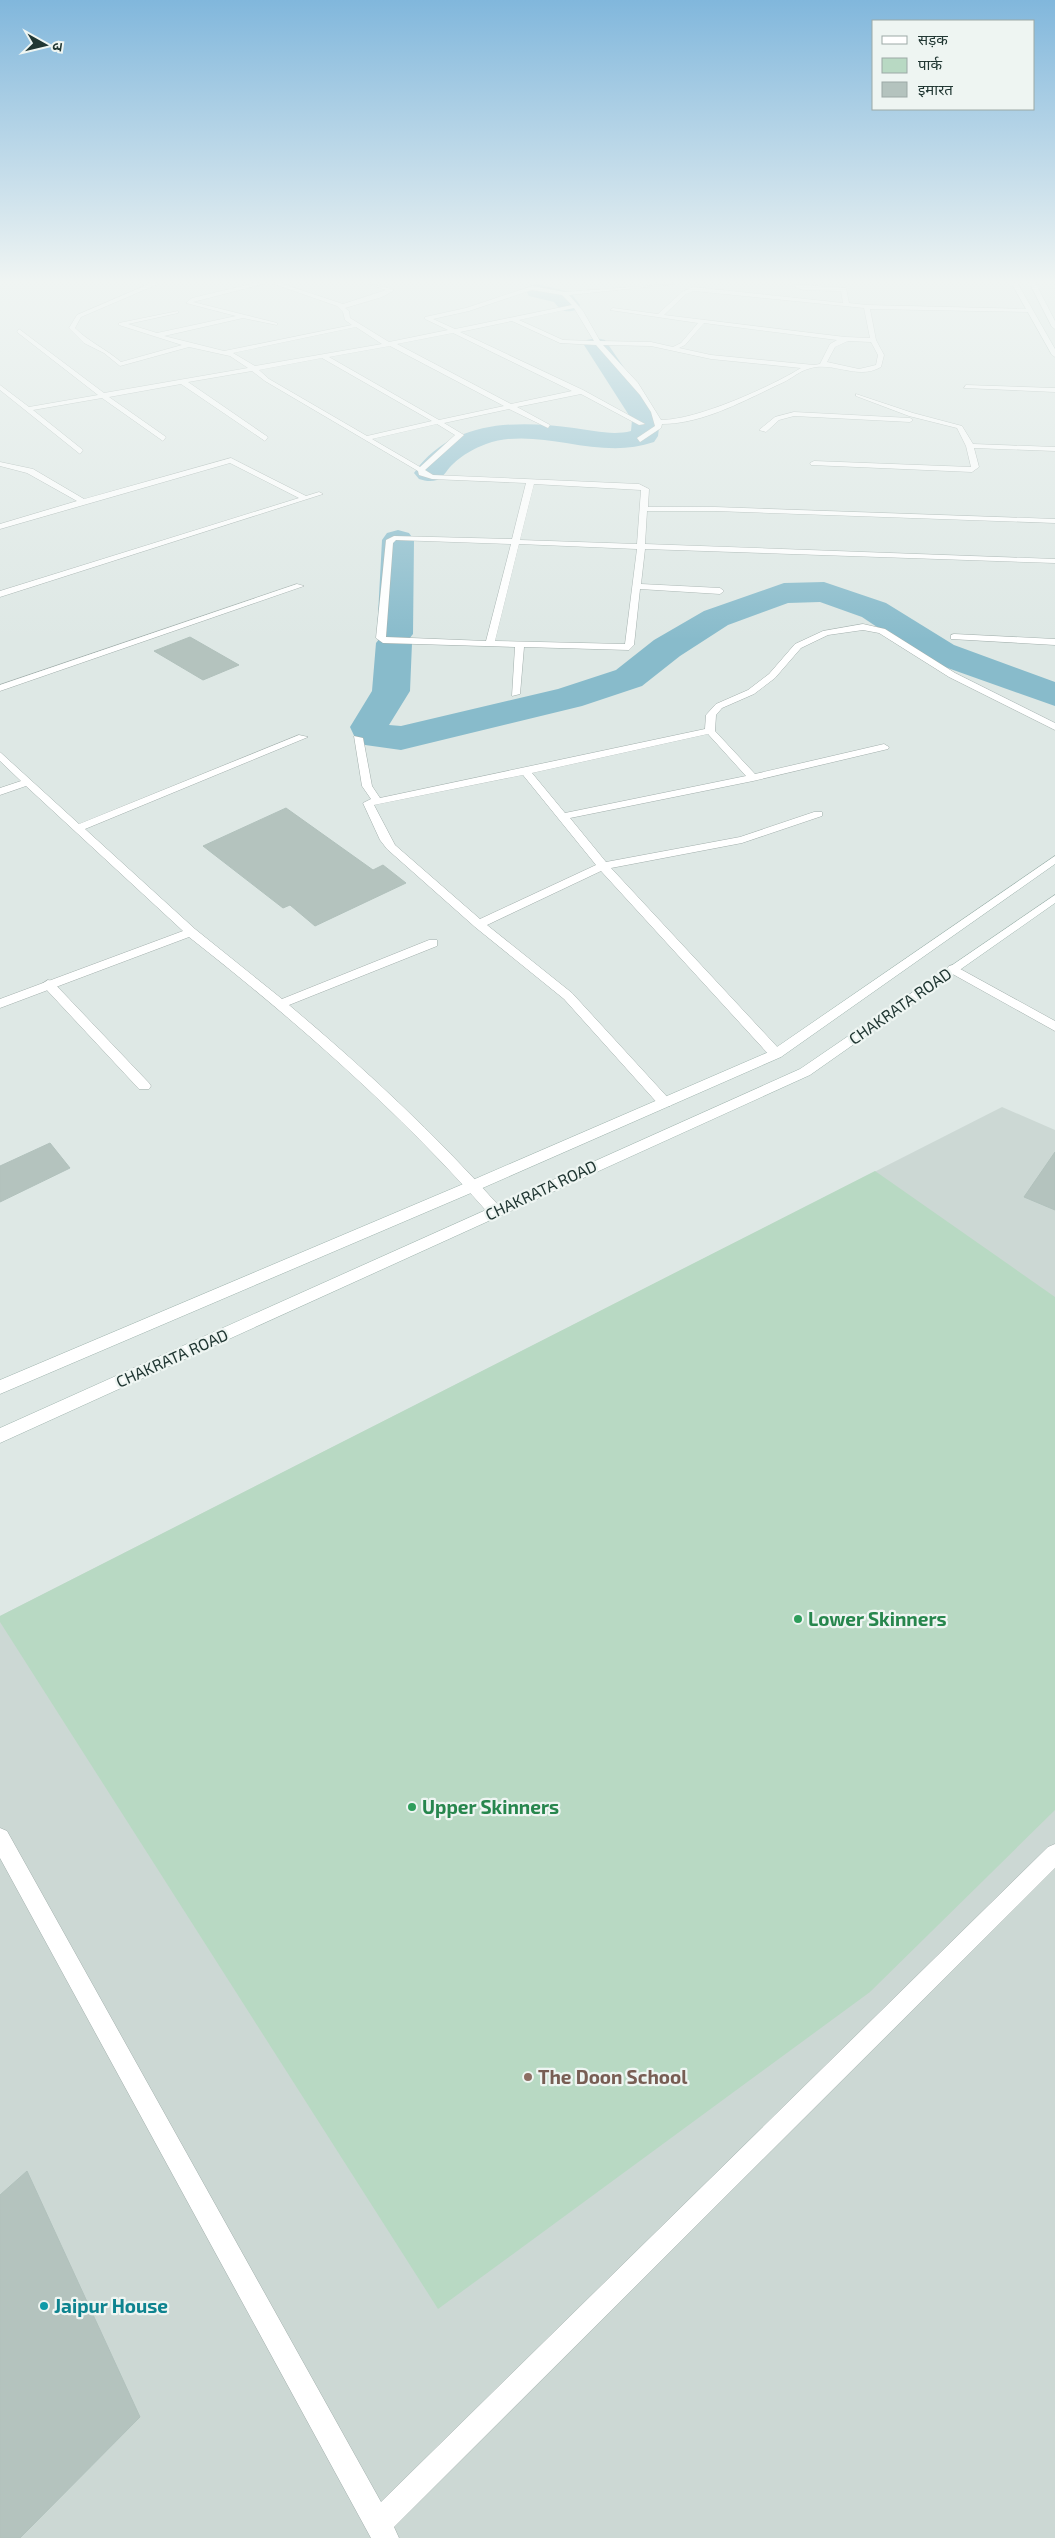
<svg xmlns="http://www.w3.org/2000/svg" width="1055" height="2538" font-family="'Exo 2','Noto Sans Devanagari',sans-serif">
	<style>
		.built { fill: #ccd8d4 }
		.green { fill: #b8d9c3 }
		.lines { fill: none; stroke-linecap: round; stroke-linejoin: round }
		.river { fill: #88bbcb; fill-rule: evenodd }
		.building { fill: #b4c3be; stroke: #b1c1bc }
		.lane-casing { stroke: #a2afac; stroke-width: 1 }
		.street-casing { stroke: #a2afac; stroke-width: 1 }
		.secondary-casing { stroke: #9eb3ad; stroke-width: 1 }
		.lane { fill: #fff; fill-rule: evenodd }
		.street { fill: #fff; fill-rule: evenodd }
		.secondary { fill: #fff; fill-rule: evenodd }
		.leisure-dot { fill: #2e9e5b; stroke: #eef5f2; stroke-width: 2 }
		.education-dot { fill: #8d6e63; stroke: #eef5f2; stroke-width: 2 }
		.culture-dot { fill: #0f9aa8; stroke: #eef5f2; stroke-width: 2 }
		.labels { text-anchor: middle; stroke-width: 4.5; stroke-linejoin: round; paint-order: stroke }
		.street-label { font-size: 16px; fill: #213733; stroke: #eef5f2 }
		.near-leisure-label { font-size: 19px; font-weight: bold; fill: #27864d; stroke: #eef5f2; text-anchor: start }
		.near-education-label { font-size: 19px; font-weight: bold; fill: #785e54; stroke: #eef5f2; text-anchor: start }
		.near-culture-label { font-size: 19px; font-weight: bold; fill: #0d838f; stroke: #eef5f2; text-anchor: start }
	</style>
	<rect width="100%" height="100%" fill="#dee8e5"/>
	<polygon class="built" points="1002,1107 1055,1130 1055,2538 0,2538 0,1616"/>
	<polygon class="green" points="875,1171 1055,1297 1055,1810 870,1992 438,2309 0,1622 0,1616"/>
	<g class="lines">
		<g class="river">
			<path d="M537,284l33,8 10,13 -4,5c-11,3 -15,1 -22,-8l-25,-6 -3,-5 3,-5z"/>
			<path d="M596,338l9,2 55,80 -2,16 -4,6c-57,20 -115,-17 -168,2 -11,4 -24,11 -33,20 -5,4 -9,13 -16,16 -6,2 -12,1 -18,-1l-5,-6c37,-53 102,-53 160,-45 18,2 38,8 57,3l1,-11 -48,-75 3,-5z"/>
			<polygon points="398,530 409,533 414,540 413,634 409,639 412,643 410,691 389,725 401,726 558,689 616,670 654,640 704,611 784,583 824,582 886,603 954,645 1055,682 1055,706 928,661 862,617 820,602 788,603 728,625 680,656 642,686 582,706 401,750 358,744 350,727 372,691 376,643 380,638 377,634 382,540 387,533"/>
		</g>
	</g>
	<g class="building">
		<polygon points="190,637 239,665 203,680 154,651"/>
		<polygon points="286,808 373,870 383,865 406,883 315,926 290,905 283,908 203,846"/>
		<polygon points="50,1143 70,1168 0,1202 0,1166"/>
		<polygon points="1055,1152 1055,1210 1024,1197"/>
		<polygon points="27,2171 140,2417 20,2538 0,2538 0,2195"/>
	</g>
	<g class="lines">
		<g class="lane-casing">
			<g id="lane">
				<polygon points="48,980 52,981 149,1083 151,1086 149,1089 139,1089 44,987 42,984"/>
				<polygon points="0,1828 7,1831 381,2502 1048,1847 1055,1844 1055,1868 394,2527 399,2538 371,2538 0,1858"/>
			</g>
		</g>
		<g class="street-casing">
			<g id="street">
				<path d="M149,284h9l-77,33 -6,11c14,14 31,21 46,34l61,-17 -63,-20v-2l59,-12v2l-50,11 29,9 79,-17 -50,-13 6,-5 59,-14h12l-70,18 84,21v2l-34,-7 -79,18 60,15 128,-26 -7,-5 -2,-8 -6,-6 -63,-22h9l60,20 43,-14 -17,-6 24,5v2l-11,6 -37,11 4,3 1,7 39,24 59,-12 -23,-11v-2l41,-9 66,-22 32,6 111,-8 -106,11 14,16 17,30 51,1 22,5 8,-4 17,-20 -88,-13 3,-2 45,6 24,-22 11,-5 150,16 -2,-12 -38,-1 -15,-6 58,4 3,15 18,2 165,4 -2,3 -160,-3 6,31 8,15 -3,12c-24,14 -49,-7 -73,2 -8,2 -16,9 -24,13 -37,17 -80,42 -122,42l-1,4 -21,14 -3,-4 18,-12 -4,-14 -11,-17 -44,-50 -36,-2 -48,-22 -52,11 123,58 62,34 -6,1 -58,-31 -64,13 33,18 -2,3 -39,-19 -65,14 20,12 -39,35 8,5 206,9 10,5 -1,18h67l340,12v4l-340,-12h-68l-2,33 410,15v4l-410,-14 -4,35 79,4 4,3 -4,3 -80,-5 -6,56 -5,5 -105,-3 -4,47 -8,2 3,-49 -132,-4 -7,-5 10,-98 8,-4 118,3 14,-56 -94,-4 -13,-4 -1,-4 -153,-90 -13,-10 -64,11 80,55 -3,4 -84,-57 -72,13 57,40 -3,4 -61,-43 -69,12 50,40 -3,4 -80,-64v-5l29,22 69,-12 -81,-63 2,-3 85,64 144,-25 -18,-12 -41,-9 -69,19 -16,-13 -20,-10 -15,-15 8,-13zM532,290l30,5 10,10 -117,24 -22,-10 36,-8zM694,291l170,17 6,30 -25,-1 -181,-22 22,-21zM574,308l20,33 -31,-1 -44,-20zM704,323l133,17 -7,4 -10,20 -6,1 -103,-10 -32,-7 6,-3zM356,327l26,17 -127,22 -22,-13zM453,333l119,58 -61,13 -114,-60zM848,341l23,1 7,13 -2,10 -17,4 -32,-7 8,-15zM603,345l48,1 60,13 90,9c-31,19 -104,52 -140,52l-23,-37zM390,346l114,60 -65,14 -110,-63zM322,358l110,63 -65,15 -98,-57 -10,-9zM437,424l18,11 -35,32 -48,-28zM534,484l107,6 -4,54 -117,-4zM396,540l115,4 -25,97 -100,-4 7,-94zM519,544l118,5 -12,95 -130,-3z"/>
				<polygon points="966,385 1055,388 1055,392 964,388"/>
				<polygon points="856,394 913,413 962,426 973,444 1055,447 1055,451 974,448 979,467 972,472 811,465 810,463 814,461 971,467 966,446 957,428 909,416 856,396"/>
				<polygon points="794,412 910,418 913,420 910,422 794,416 779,420 766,432 759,430 775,417"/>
				<polygon points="231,458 306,496 319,492 323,494 0,597 0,591 299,498 230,463 0,529 0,524 77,501 27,473 0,466 0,462 33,469 84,499"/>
				<polygon points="297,584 304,586 0,691 0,685"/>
				<path d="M863,624l22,5 70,44 100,50v7l-106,-53 -70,-44 -16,-3 -35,5 -27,13 -26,30 -21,16 -32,14 -6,7 -1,16 40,43 129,-30 5,3 -1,2 -135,32 -183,37 36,44 134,-25 74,-25h8v4l-80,27 -131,25 170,183 1,3 -1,3h-10l-170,-186 -114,54 85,68 98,107 2,3 -2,3h-10l-96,-107 -89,-72 -88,-78 -7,-9 -17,-37 8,-4 -9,-13 -8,-50 9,2 9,48 8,12 325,-69 1,-14 10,-11 32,-14 21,-16 26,-30 28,-13zM708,734l38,42 -181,37 -33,-40zM523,775l73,90 -116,54 -85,-74 -21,-40z"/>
				<polygon points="954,634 1055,639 1055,645 951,639 951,635"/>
				<path d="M299,735l9,2 -223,92 110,100 87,70 147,-59h8v6l-148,59c75,63 146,129 211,202l2,4 -2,4h-10c-91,-104 -193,-193 -301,-278l-189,71v-9l183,-68 -157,-145 -26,9v-7l21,-7 -21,-20v-9l79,72z"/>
				<polygon points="953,965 1055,1021 1055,1031 949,972 947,969 949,966"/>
			</g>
		</g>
		<g class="secondary-casing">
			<g id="secondary">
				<polygon points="1012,284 1018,284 1055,349 1055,357 1052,355"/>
				<polygon points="1030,284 1036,284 1055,321 1055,329 1052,327"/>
				<polygon points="1055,856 1055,864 781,1057 478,1190 0,1394 0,1380 468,1182 771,1051"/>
				<polygon points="1055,895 1055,903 810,1075 0,1443 0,1428 800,1069"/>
			</g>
		</g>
		<use href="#lane" class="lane"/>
		<use href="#street" class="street"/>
		<use href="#secondary" class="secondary"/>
	</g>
	<linearGradient id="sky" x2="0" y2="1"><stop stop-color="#81b7dc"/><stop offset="0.44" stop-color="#f0f5f3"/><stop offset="1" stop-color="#f0f5f3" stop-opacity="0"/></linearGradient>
	<rect width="1055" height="640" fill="url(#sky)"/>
	<g class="leisure-dot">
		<circle cx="798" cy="1619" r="5"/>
		<circle cx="412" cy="1807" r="5"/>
	</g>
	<circle class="education-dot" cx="528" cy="2077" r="5"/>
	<circle class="culture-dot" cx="44" cy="2306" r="5"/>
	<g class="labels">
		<g class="street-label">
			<text transform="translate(900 1006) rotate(-35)" y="6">CHAKRATA ROAD</text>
			<text transform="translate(541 1190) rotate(-25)" y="6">CHAKRATA ROAD</text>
			<text transform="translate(172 1358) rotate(-24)" y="6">CHAKRATA ROAD</text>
		</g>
		<g class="near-leisure-label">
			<text x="808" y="1626">Lower Skinners</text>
			<text x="422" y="1814">Upper Skinners</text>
		</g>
		<g class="near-education-label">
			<text x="538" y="2084">The Doon School</text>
		</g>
		<g class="near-culture-label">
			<text x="54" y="2313">Jaipur House</text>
		</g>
	</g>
	<rect x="872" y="20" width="162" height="90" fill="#eef5f2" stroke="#9ca9a6"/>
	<rect x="882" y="36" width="25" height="8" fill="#ffffff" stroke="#9ca9a6"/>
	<text x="918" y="45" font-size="15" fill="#213733">सड़क</text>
	<rect x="882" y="58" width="25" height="15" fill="#b8d9c3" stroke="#9ca9a6"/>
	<text x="918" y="70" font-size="15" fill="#213733">पार्क</text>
	<rect x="882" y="82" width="25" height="15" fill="#b4c3be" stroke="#9ca9a6"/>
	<text x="918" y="95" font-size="15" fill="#213733">इमारत</text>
	<g transform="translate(45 45) rotate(98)" stroke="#eef5f2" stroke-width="4" paint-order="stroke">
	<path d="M0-4L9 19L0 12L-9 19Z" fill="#213733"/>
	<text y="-8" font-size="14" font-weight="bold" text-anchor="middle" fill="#213733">उ</text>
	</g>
</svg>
